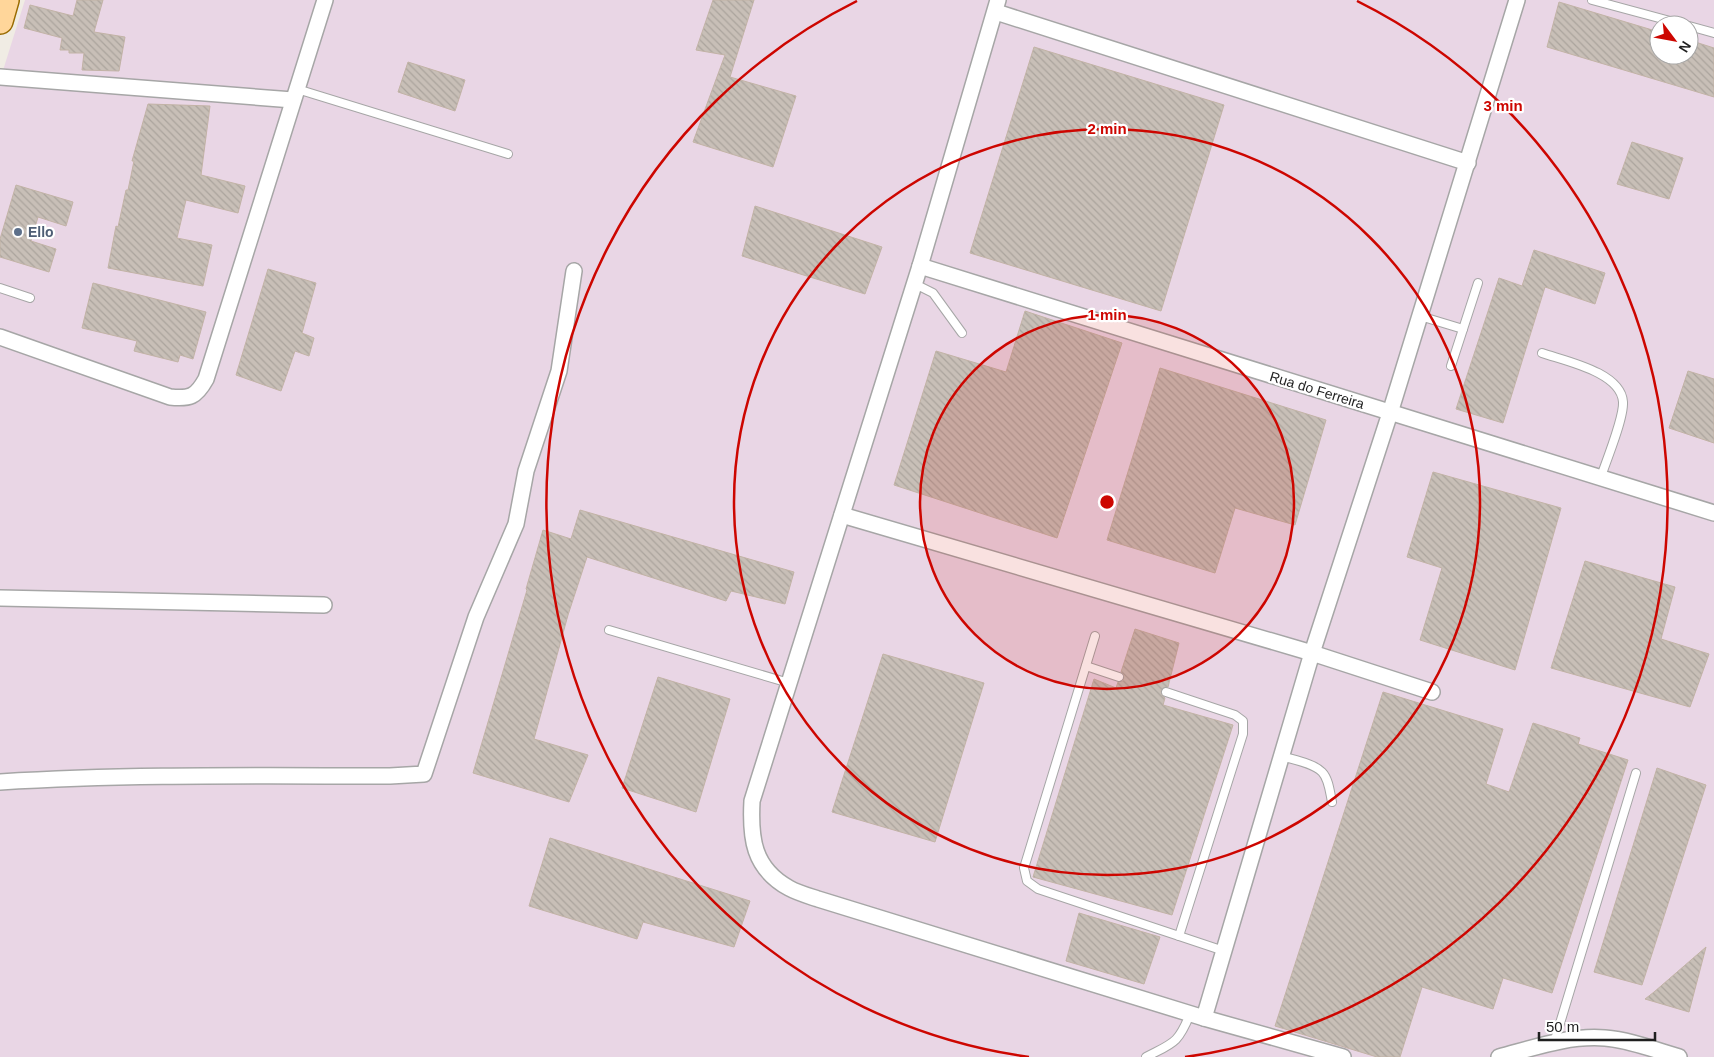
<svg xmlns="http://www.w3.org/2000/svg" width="1714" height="1057" font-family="Arial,sans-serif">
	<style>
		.industrial { fill: #e9d6e5; fill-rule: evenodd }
		.building { fill: url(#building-back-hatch); stroke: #c2b3a6 }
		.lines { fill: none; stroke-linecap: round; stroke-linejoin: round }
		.lane-casing { stroke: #a6a6a6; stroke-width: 10 }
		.street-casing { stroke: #a6a6a6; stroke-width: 18 }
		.primary-casing { stroke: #996b00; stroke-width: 28 }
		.lane { stroke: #fff; stroke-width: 8 }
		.street { stroke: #fff; stroke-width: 15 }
		.primary { stroke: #ffd69a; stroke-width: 25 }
		.ring { fill: none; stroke: #cd0600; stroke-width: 2.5 }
		.service-dot { fill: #5c6f8a; stroke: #fff; stroke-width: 2 }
		.labels { text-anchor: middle; stroke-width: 4.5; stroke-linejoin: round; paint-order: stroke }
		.service-label { font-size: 14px; font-weight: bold; fill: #4e5e75; stroke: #fff; text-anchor: start }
		.street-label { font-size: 14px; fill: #1f1f1f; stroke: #fff }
		.centre { fill: #cd0600; stroke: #fff; stroke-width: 2.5 }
		.ring-label { font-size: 15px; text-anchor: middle; font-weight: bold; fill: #cd0600; stroke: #fff; stroke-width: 4.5; stroke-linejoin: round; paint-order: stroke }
	</style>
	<defs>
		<pattern id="building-back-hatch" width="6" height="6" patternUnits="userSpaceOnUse" patternTransform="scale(1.25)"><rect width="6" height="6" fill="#c8bfb7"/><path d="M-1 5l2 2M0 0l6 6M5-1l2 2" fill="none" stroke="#aba49d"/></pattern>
	</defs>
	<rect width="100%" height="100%" fill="#f0ece4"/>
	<path class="industrial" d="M25,0h1689v1057h-1714v-977zM1659,25h30v30h-30z"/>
	<g class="building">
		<polygon points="77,0 103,0 94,32 125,37 119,71 82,70 84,53 69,53 69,50 60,50 62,38 24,28 30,5 73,16"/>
		<polygon points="713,0 754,0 730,77 796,96 773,167 693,142 725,55 696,50"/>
		<polygon points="1559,2 1659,32 1659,55 1689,55 1689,40 1714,48 1714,97 1547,47"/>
		<polygon points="1034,47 1224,105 1161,311 970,253"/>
		<polygon points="408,62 465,80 455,111 398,92"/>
		<polygon points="148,104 210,106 201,175 245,186 238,213 186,200 177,238 212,245 203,286 108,268 116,226 118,227 126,190 128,190 134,161 132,161"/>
		<polygon points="1632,142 1683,158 1669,199 1617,184"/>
		<polygon points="16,185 73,202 66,226 38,217 31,241 56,249 49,272 0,257 0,239"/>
		<polygon points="755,206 882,247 865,294 742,256"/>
		<polygon points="1534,250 1605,273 1595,304 1545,287 1503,423 1456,409 1499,278 1522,286"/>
		<polygon points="268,269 316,283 302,333 314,338 309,356 295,351 281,391 236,375"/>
		<polygon points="93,283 206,312 193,359 180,355 178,362 134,351 137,341 82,328"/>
		<polygon points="1025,311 1122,343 1057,538 894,485 936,351 1006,372"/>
		<polygon points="1160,368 1326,420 1295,525 1235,508 1215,573 1107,540"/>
		<polygon points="1688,371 1714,379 1714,443 1669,428"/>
		<polygon points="1433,472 1561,508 1515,670 1420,640 1442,568 1407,557"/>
		<polygon points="580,510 794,572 785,604 731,591 726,601 587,557 568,615 534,739 588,755 569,802 473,773 527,590 526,589 543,530 571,539"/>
		<polygon points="1585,561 1675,587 1661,639 1709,654 1690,707 1551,668"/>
		<polygon points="1135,629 1179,643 1168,687 1163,688 1161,691 1162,695 1165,698 1163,705 1233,725 1172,915 1033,877 1094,679 1116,688 1118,682 1123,681 1124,675 1121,672"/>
		<polygon points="883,654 984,683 935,842 832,812"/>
		<polygon points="658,677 730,699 696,812 622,788"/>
		<polygon points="1383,692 1503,729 1486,784 1509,792 1533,723 1580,738 1578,744 1628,760 1552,993 1503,978 1493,1009 1422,987 1400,1057 1377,1057 1275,1026"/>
		<polygon points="1657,768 1706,785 1642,985 1594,972"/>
		<polygon points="550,838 750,901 734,947 643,922 637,939 529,906"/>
		<polygon points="1079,913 1160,937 1144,984 1066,961"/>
		<polygon points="1706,947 1689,1012 1645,999 1654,992"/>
	</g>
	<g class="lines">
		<g class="lane-casing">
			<g id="lane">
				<polyline points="1592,0 1685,25"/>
				<polyline points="1689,26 1714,33"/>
				<polyline points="297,89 508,154"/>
				<polyline points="915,284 933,293 962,333"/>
				<polyline points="0,288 30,298"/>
				<polyline points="1420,316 1463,329"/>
				<path d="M1542,353c23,8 79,19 81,49 1,16 -17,60 -23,77"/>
				<polyline points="1451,366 1478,283"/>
				<polyline points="609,630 789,683"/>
				<polyline points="1095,636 1024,868 1027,881 1038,889 1224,951"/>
				<polyline points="1086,666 1119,677"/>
				<polyline points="1166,692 1235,715 1243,721 1243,734 1179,936"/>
				<path d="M1281,756c13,4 32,7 41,16 7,7 8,21 10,30"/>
				<polyline points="1554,1043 1636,773"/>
				<path d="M1146,1057c27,-14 32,-13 44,-43"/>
			</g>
		</g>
		<g class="street-casing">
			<g id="street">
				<path d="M998,0l-78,266 -168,535c-2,37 1,67 37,87 9,5 20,8 29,11l386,119 139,39"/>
				<polyline points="996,12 1468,163"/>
				<polyline points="0,77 293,100"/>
				<polyline points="920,266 1714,513"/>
				<path d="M0,337l170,60c20,2 26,0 36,-18l119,-379"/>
				<polyline points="842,515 1312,653 1432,692"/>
				<polyline points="0,598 324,605"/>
				<path d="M0,782c130,-8 260,-6 390,-6l34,-2 52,-157 40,-93 10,-53 33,-100 15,-100"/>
				<polyline points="1204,1018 1312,653 1390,413 1517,0"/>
				<path d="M1499,1057c34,-9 70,-22 106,-19 25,2 50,12 74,19"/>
			</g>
		</g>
		<g class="primary-casing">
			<polyline id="primary" points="0,21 6,0"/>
		</g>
		<use href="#lane" class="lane"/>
		<use href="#street" class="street"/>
		<use href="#primary" class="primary"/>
	</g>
	<circle cx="1107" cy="502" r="187" fill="#cd0600" fill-opacity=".12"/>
	<g class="ring">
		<circle cx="1107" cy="502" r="187"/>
		<circle cx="1107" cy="502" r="373"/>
		<path d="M1029 1057A560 560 0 0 1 857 1M1357 1A560 560 0 0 1 1185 1057"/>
	</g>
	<circle class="service-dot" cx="18" cy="232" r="5"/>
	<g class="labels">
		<g class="service-label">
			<text x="28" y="237">Ello</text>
		</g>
		<g class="street-label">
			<text transform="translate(1317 390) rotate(17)" y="5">Rua do Ferreira</text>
		</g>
	</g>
	<circle cx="1107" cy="502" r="8" class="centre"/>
	<g class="ring-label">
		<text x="1503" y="111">3 min</text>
		<text x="1107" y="134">2 min</text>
		<text x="1107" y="320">1 min</text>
	</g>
	<g transform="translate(1674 40) rotate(122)"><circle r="24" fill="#ffffff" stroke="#a5a5a5"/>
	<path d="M0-4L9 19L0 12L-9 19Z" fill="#cd0600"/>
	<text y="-8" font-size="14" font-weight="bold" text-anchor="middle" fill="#1f1f1f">N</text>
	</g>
	<path d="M1539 1032v8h116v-8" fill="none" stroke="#1f1f1f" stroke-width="2.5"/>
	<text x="1546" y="1032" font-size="15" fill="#1f1f1f" stroke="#ffffff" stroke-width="4" paint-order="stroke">50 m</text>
</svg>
